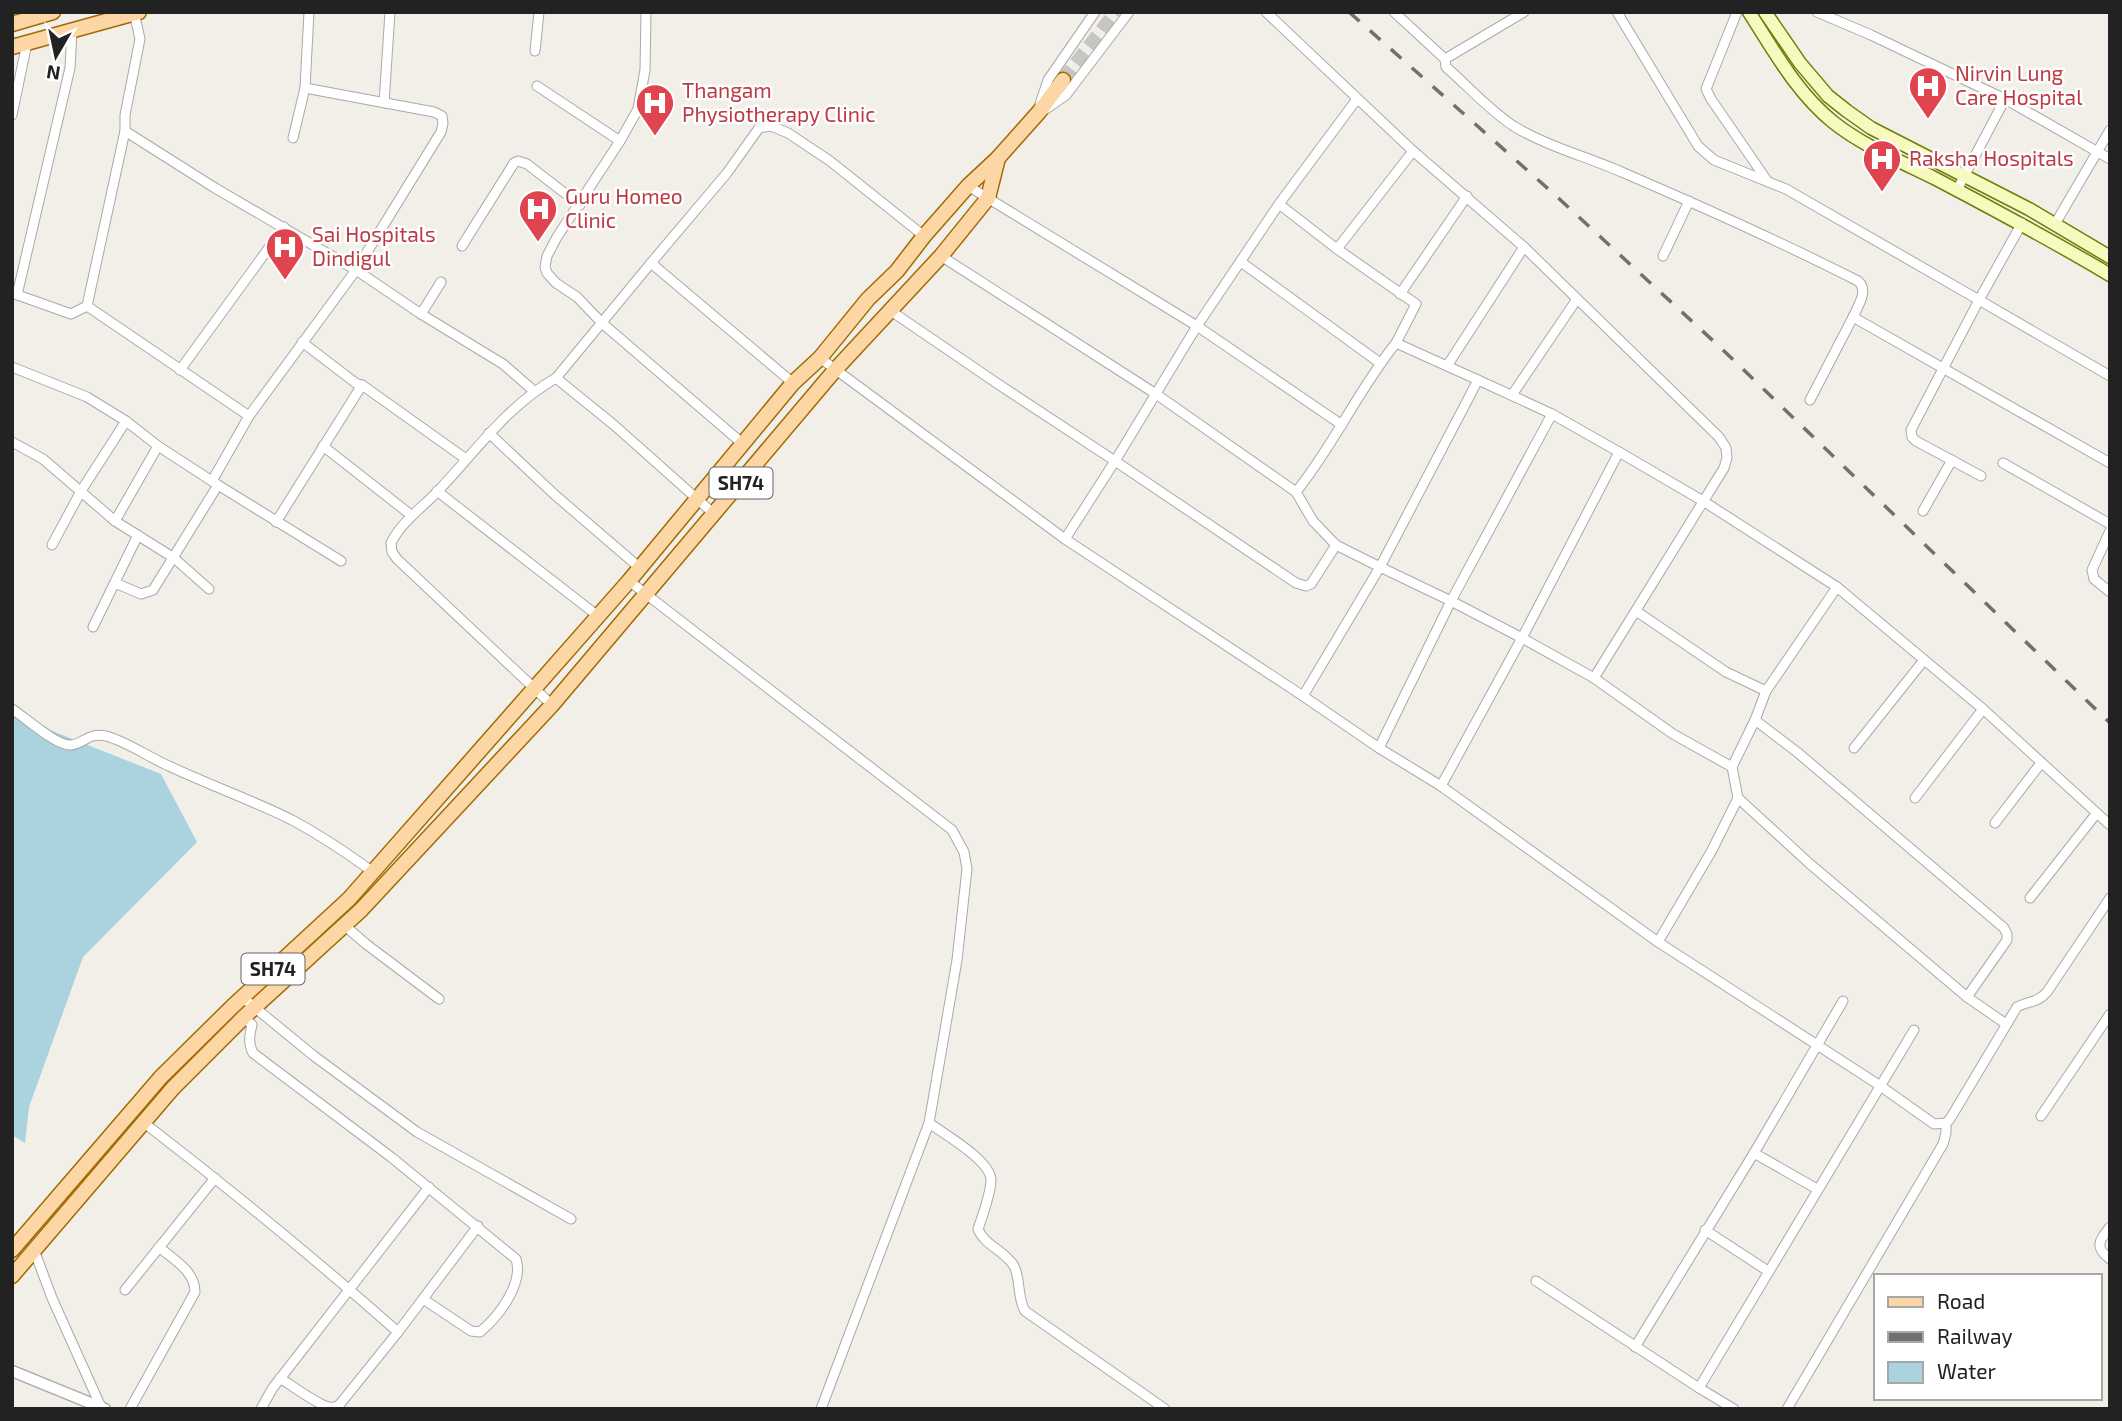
<svg xmlns="http://www.w3.org/2000/svg" width="2122" height="1421" font-family="'Exo 2',sans-serif">
	<style>
		.water { fill: #aad3df }
		.lines { fill: none; stroke-linecap: round; stroke-linejoin: round }
		.primary-tunnel { stroke: #c8c6c1; stroke-width: 14; stroke-dasharray: 14 7; stroke-linecap: butt }
		.minor-casing { stroke: #a9a9a9; stroke-width: 11 }
		.tertiary-casing { stroke: #a9a9a9; stroke-width: 13 }
		.secondary-casing { stroke: #707d05; stroke-width: 15 }
		.primary-casing { stroke: #a06b00; stroke-width: 17 }
		.minor { stroke: #fff; stroke-width: 9 }
		.tertiary { stroke: #fff; stroke-width: 10 }
		.secondary { stroke: #f7fabf; stroke-width: 12 }
		.primary { stroke: #fcd6a4; stroke-width: 14 }
		.rail { stroke: #707070; stroke-width: 3.5; stroke-dasharray: 14 14; stroke-linecap: butt }
		.labels { text-anchor: middle; stroke-width: 5; stroke-linejoin: round; paint-order: stroke }
		.shield { fill: #fff; stroke: #646464; stroke-width: 2 }
		.shield-label { font-size: 19px; font-weight: bold; fill: #222 }
		.health-label { font-size: 21px; fill: #be3a42; stroke: #fff; text-anchor: start }
	</style>
	<rect width="100%" height="100%" fill="#f2efe9"/>
	<polygon class="water" points="12,715 161,774 197,842 83,957 29,1107 25,1143 12,1135"/>
	<g class="lines">
		<polyline class="primary-tunnel" points="1063,80 1116,12"/>
		<g class="minor-casing">
			<g id="minor">
				<polyline points="134,12 140,39 125,115 125,131 215,188 356,270 421,314 503,364 534,391"/>
				<polyline points="646,12 645,70 638,109 620,141 557,237 547,256 545,267 547,273 556,283 577,297 602,323 743,444"/>
				<polyline points="1266,12 1413,151 1524,247 1719,437 1726,448 1727,458 1724,468 1594,678 1522,638 1619,452 1703,501 1837,587 1983,709 2110,825"/>
				<path d="M1394,12l51,47 1,8c23,20 44,44 69,60 34,20 73,30 109,46 79,34 157,69 234,108 11,9 0,25 -5,36"/>
				<polyline points="1617,12 1698,146 1714,160 1786,189 1979,300 2022,223"/>
				<polyline points="1737,12 1706,89 1711,99 1768,182"/>
				<polyline points="1817,12 1871,35 2005,99 2110,159"/>
				<polyline points="535,51 539,12"/>
				<polyline points="1445,59 1524,12"/>
				<polyline points="537,86 620,141"/>
				<polyline points="384,103 390,12"/>
				<polyline points="1040,104 1048,80 1095,12"/>
				<polyline points="1046,109 1066,95 1129,12"/>
				<polyline points="12,115 27,43"/>
				<polyline points="293,138 305,88 309,12"/>
				<polyline points="968,186 1197,326 1342,425"/>
				<polyline points="1957,190 2005,99"/>
				<polyline points="1279,204 1337,249 1416,304 1396,343"/>
				<polyline points="2055,224 2110,130"/>
				<polyline points="462,246 514,163 518,161 527,164 580,205"/>
				<polyline points="1337,249 1413,151"/>
				<polyline points="941,256 1156,394 1296,492"/>
				<polyline points="1663,256 1689,201"/>
				<polyline points="1241,262 1380,363"/>
				<polyline points="12,293 71,314 87,306 249,416"/>
				<polyline points="1400,294 1467,196"/>
				<polyline points="17,295 70,68 72,31"/>
				<polyline points="87,306 125,131"/>
				<polyline points="891,311 998,384 1115,461 1197,326 1279,204 1357,99"/>
				<polyline points="421,314 441,282"/>
				<polyline points="302,342 357,384 362,385 466,459"/>
				<polyline points="820,358 1065,539"/>
				<polyline points="1447,366 1524,247"/>
				<polyline points="12,367 87,397 126,421 158,446 218,485 341,561"/>
				<polyline points="180,370 284,227"/>
				<polyline points="556,378 614,425 713,513"/>
				<polyline points="793,383 651,263 727,173 759,128 771,126 788,133 830,161 924,236"/>
				<polyline points="1512,395 1577,299"/>
				<polyline points="1810,400 1853,317 2110,463"/>
				<polyline points="489,433 555,495 640,568"/>
				<polyline points="12,442 43,459 115,521 174,558 209,589"/>
				<polyline points="323,446 411,515"/>
				<polyline points="2003,463 2110,524"/>
				<polyline points="1981,476 1916,441 1912,437 1911,430 1979,300 2110,376"/>
				<polyline points="212,481 249,416 356,270 441,132 443,123 442,116 434,112 305,88"/>
				<polyline points="437,491 598,616"/>
				<polyline points="1923,511 1952,460"/>
				<polyline points="115,521 158,446"/>
				<polyline points="276,522 362,385"/>
				<polyline points="2110,531 2092,570 2094,579 2110,592"/>
				<polyline points="52,545 81,491 126,421"/>
				<polyline points="1336,545 1380,567 1478,380 1552,414"/>
				<polygon points="1380,567 1451,601 1379,748 1303,696"/>
				<polyline points="629,581 952,830 964,852 967,869 957,960 929,1123 821,1409"/>
				<polyline points="115,583 141,594 153,590 218,485"/>
				<polyline points="1636,611 1726,672 1766,691"/>
				<polyline points="93,627 138,535"/>
				<polyline points="1594,678 1673,734 1732,767"/>
				<path d="M1303,696l-238,-157 50,-78 181,122 10,3 5,-2 25,-39 -23,-24 -17,-29c38,-47 62,-102 100,-149l82,37"/>
				<path d="M552,705l-155,-146 -5,-7 -1,-9c11,-22 31,-35 47,-52 38,-40 69,-85 118,-113l95,-115"/>
				<path d="M12,709c13,8 44,37 59,36 13,-1 17,-13 35,-9 22,6 42,21 63,30 40,19 83,34 123,54 28,15 55,33 81,52"/>
				<polyline points="1755,720 1797,752 2004,928 2007,934 2007,940 1967,997"/>
				<path d="M1379,748l62,38 217,156 221,143 55,39 12,-1 4,-4 67,-112c13,-7 19,-3 30,-15l63,-94"/>
				<polyline points="1854,748 1924,660"/>
				<polyline points="1441,786 1522,638 1451,601 1552,414 1619,452"/>
				<polyline points="1738,798 1810,864 1967,997 2006,1024"/>
				<polyline points="1915,798 1983,709"/>
				<polyline points="1995,823 2041,763"/>
				<polyline points="2030,898 2096,814"/>
				<polyline points="344,925 366,944 439,999"/>
				<polyline points="1658,942 1711,852 1738,798 1732,767 1755,720 1766,691 1837,587"/>
				<polyline points="242,997 314,1056 417,1132 571,1219"/>
				<path d="M244,1017l8,8c-3,10 -4,19 1,28l138,104 125,102c8,25 -18,58 -36,73l-9,-1 -48,-32"/>
				<polyline points="2041,1116 2110,1014"/>
				<path d="M143,1122c87,67 172,137 255,210"/>
				<path d="M929,1123c15,11 63,38 62,58 -1,15 -8,33 -13,48 6,16 27,22 36,37 7,14 3,32 11,45l140,98"/>
				<polyline points="1754,1153 1817,1189"/>
				<path d="M2110,1227c-11,14 -16,20 0,32"/>
				<polyline points="1705,1230 1768,1271"/>
				<polyline points="34,1250 52,1298 101,1407"/>
				<polyline points="1536,1281 1699,1388 1734,1409"/>
				<polyline points="125,1290 215,1178"/>
				<polyline points="1635,1347 1754,1153 1843,1001"/>
				<path d="M280,1378c11,7 38,27 49,29 6,1 7,0 11,-3l58,-72 80,-106"/>
				<polyline points="1699,1388 1914,1030"/>
				<path d="M130,1409l65,-117c0,-21 -21,-32 -36,-45"/>
				<polyline points="261,1409 272,1389 429,1187"/>
				<polyline points="1787,1409 1943,1144 1946,1133 1946,1123"/>
			</g>
		</g>
		<g class="tertiary-casing">
			<polyline id="tertiary" points="12,1371 105,1409"/>
		</g>
		<g class="secondary-casing">
			<g id="secondary">
				<path d="M1749,12c25,39 48,81 84,110 30,24 69,40 103,57 59,31 117,62 174,96"/>
				<polyline points="1765,12 1800,63 1828,96 1847,111 1871,128 2029,209 2110,257"/>
			</g>
		</g>
		<g class="primary-casing">
			<g id="primary">
				<polyline points="12,24 53,12"/>
				<polyline points="12,47 139,12"/>
				<polyline points="12,1250 161,1077 233,1006 349,899 629,581 793,383 820,358 868,299 897,271 924,236 968,186 998,158 1039,112 1063,80"/>
				<polyline points="12,1276 173,1088 244,1017 361,910 552,705 835,370 941,256 988,198 998,158"/>
			</g>
		</g>
		<use href="#minor" class="minor"/>
		<use href="#tertiary" class="tertiary"/>
		<use href="#secondary" class="secondary"/>
		<use href="#primary" class="primary"/>
		<polyline class="rail" points="1349,12 1554,194 1722,349 2110,723"/>
	</g>
	<defs>
		<g id="hospital-pin" transform="scale(2.0125)"><path d="M0 17L-7.5 6A9.5 9.5 0 1 1 7.5 6Z" fill="#e0444e" stroke="#fff"/><path d="M-5-5h3v3.5h4V-5h3V5h-3V1.5h-4V5h-3Z" fill="#fff"/></g>
	</defs>
	<g fill-rule="evenodd">
		<use href="#hospital-pin" x="1928" y="86"/>
		<use href="#hospital-pin" x="655" y="103"/>
		<use href="#hospital-pin" x="1882" y="159"/>
		<use href="#hospital-pin" x="538" y="209"/>
		<use href="#hospital-pin" x="285" y="247"/>
	</g>
	<g class="labels">
		<g class="shield">
			<rect x="709.5" y="467.5" width="63" height="31" rx="5"/>
			<rect x="241.5" y="953.5" width="63" height="31" rx="5"/>
		</g>
		<g class="shield-label">
			<text x="741" y="490">SH74</text>
			<text x="273" y="976">SH74</text>
		</g>
		<g class="health-label">
			<text x="1955" y="81">Nirvin Lung<tspan x="1955" dy="24">Care Hospital</tspan></text>
			<text x="682" y="98">Thangam<tspan x="682" dy="24">Physiotherapy Clinic</tspan></text>
			<text x="1909" y="166">Raksha Hospitals</text>
			<text x="565" y="204">Guru Homeo<tspan x="565" dy="24">Clinic</tspan></text>
			<text x="312" y="242">Sai Hospitals<tspan x="312" dy="24">Dindigul</tspan></text>
		</g>
	</g>
	<rect width="2122" height="1421" fill="none" stroke="#222222" stroke-width="28"/>
	<rect x="1874" y="1274" width="228" height="126" fill="#ffffff" stroke="#a7a7a7" stroke-width="2"/>
	<rect x="1888" y="1297" width="35" height="10" fill="#fcd6a4" stroke="#a7a7a7" stroke-width="2"/>
	<text x="1937" y="1309" font-size="21" fill="#222222">Road</text>
	<rect x="1888" y="1332" width="35" height="10" fill="#707070" stroke="#a7a7a7" stroke-width="2"/>
	<text x="1937" y="1344" font-size="21" fill="#222222">Railway</text>
	<rect x="1888" y="1362" width="35" height="21" fill="#aad3df" stroke="#a7a7a7" stroke-width="2"/>
	<text x="1937" y="1379" font-size="21" fill="#222222">Water</text>
	<g transform="translate(56 56) rotate(189)" stroke="#ffffff" stroke-width="5" paint-order="stroke">
	<path d="M0-5L12 26L0 18L-12 26Z" fill="#222222"/>
	<text y="-10" font-size="19" font-weight="bold" text-anchor="middle" fill="#222222">N</text>
	</g>
</svg>
